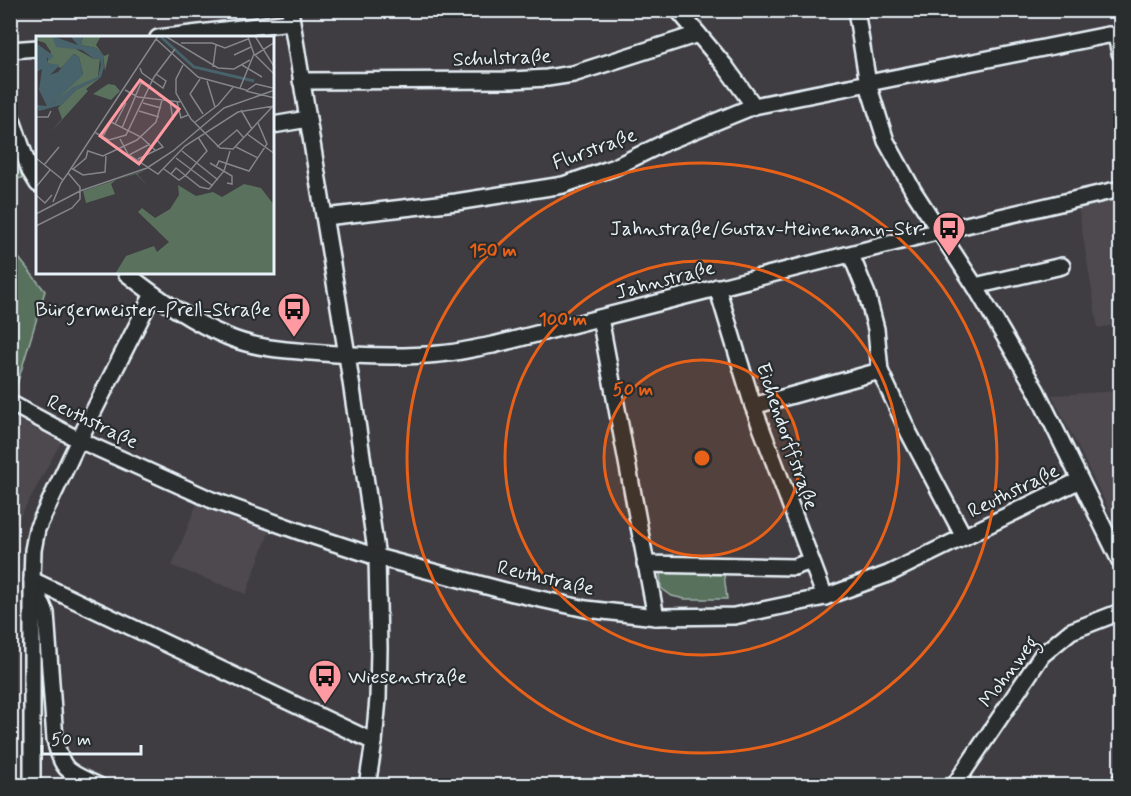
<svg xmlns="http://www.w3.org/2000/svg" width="1131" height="796" font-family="Mynerve,sans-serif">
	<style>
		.built { fill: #4d4850 }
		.green { fill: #59715d; stroke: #a0b1aa; stroke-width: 1.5 }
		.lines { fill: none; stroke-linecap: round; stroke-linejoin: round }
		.street-casing { stroke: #e8f1f8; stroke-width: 20 }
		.street { stroke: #2a2d2e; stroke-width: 15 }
		.ring { fill: none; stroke: #e86118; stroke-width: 3 }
		.labels { text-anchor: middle; stroke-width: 4.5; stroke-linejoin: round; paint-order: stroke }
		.street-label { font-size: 20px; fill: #e8f1f8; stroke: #2a2d2e }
		.poi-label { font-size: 20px; fill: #e8f1f8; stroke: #2a2d2e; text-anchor: end }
		.inset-river { fill: none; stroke: #48636c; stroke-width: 3 }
		.inset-road { fill: none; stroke: #83858b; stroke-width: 1.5 }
		.view { fill: #ff9aa2; fill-opacity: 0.15; stroke: #ff9aa2; stroke-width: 3 }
		.inset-edge { fill: none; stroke: #e8f1f8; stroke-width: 3 }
		.centre { fill: #e86118; stroke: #2a2d2e; stroke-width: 3 }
		.ring-label { font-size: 18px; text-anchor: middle; font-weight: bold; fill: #e86118; stroke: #2a2d2e; stroke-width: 4.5; stroke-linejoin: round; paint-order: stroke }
	</style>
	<rect width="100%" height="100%" fill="#3f3d42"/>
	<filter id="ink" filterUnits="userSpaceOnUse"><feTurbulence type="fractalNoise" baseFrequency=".0167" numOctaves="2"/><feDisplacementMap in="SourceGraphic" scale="12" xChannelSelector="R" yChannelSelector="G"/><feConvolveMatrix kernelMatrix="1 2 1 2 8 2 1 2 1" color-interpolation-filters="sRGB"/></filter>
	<g filter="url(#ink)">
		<g class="built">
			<polygon points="1120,197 1120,324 1098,328 1078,206"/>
			<polygon points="1120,391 1120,532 1052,395"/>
			<polygon points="11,416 61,442 14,528 11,676"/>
			<polygon points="198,501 270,530 246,594 172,566"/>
		</g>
		<g class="green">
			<polygon points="16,153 25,177 11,181 11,154"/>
			<polygon points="11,248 45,291 16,388 11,390"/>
			<polygon points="660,573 724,574 727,599 685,599 672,596 661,588"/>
		</g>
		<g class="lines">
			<g class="street-casing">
				<g id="street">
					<polyline points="290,10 347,355 377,557 379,648 378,699 374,742 367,786"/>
					<polyline points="678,10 725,66 754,106"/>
					<polyline points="856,10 868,84 886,141 914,192 975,286 1036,390 1120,561"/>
					<polyline points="158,38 291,22"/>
					<polyline points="10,50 38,48"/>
					<polyline points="301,81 512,80 547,78 573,74 698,34"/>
					<polyline points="10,114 30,171 38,184"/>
					<polyline points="273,125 308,119"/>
					<polyline points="325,217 456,202 563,185 615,167 666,142 754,106 1108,35 1116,36 1120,53"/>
					<polyline points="851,255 867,294 876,329 880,371 909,433 964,537"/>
					<path d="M126,273c31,25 64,48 100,63 27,12 57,14 85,16 43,4 86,6 128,2 18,-1 36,-6 54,-9l447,-114 180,-42"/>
					<polyline points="975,286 1062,266"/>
					<polyline points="717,287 753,406 825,597"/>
					<polyline points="600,318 656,617"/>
					<polyline points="10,403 79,440 212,500 301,532 377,557 513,593 586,609 656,617 734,616 825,597 888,574 1080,480"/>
					<polyline points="753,406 880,371"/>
					<polyline points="645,564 794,567 811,561"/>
					<polyline points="32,580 374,742"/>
					<path d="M34,586l12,27 9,126c7,34 14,33 44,47"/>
					<polyline points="32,786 32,580 33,550 37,529 79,440 153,294"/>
					<polyline points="954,786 1042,655 1071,631 1120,612"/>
					<polyline points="1118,786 1120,781"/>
				</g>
			</g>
			<use href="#street" class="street"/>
		</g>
	</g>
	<circle cx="702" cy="458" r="98" fill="#e86118" fill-opacity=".12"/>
	<g class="ring">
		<circle cx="702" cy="458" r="98"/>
		<circle cx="702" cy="458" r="197"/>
		<circle cx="702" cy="458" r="295"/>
	</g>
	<defs>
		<g id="bus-pin" transform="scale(1.725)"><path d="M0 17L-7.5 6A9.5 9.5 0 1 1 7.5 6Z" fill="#ff9aa2" stroke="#2a2d2e"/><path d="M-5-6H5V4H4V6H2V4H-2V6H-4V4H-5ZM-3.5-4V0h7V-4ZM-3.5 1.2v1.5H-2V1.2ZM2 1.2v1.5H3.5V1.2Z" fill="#111"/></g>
	</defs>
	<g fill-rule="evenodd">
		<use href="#bus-pin" x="949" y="228"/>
		<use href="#bus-pin" x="294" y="309"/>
		<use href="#bus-pin" x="325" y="676"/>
	</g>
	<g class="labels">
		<g class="street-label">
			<text transform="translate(502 57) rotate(-2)" y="7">Schulstraße</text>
			<text transform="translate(594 148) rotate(-20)" y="7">Flurstraße</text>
			<text transform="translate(665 279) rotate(-15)" y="7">Jahnstraße</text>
			<text transform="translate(93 421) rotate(26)" y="7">Reuthstraße</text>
			<text transform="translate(788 436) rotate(71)" y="7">Eichendorffstraße</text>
			<text transform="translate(1013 490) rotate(-26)" y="7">Reuthstraße</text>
			<text transform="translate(546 577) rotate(13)" y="7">Reuthstraße</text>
			<text transform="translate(1008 671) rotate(-53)" y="7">Mohnweg</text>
		</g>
		<g class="poi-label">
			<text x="926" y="235">Jahnstraße/Gustav-Heinemann-Str.</text>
			<text x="271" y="316">Bürgermeister-Prell-Straße</text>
			<text x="348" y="683" text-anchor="start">Wiesenstraße</text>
		</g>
	</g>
	<g transform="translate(36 36)">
		<rect width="238" height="238" fill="#3f3d42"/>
		<path d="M0,0h16l42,23 6,-1 -2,19 -27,12 -21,17 33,-32 -4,-17 -5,-3 -13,14 -14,-5 4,-11 -6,-9 -9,-3zM47,0h18l-5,9 8,11 5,-2 -4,17 -2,-16 -7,-7 -15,-3zM65,41l-15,12 2,2 -37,41 11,-13 -4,-11 18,-18zM72,48l7,1 5,6 -9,9 -18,-6zM110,134l-9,4 10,11 -11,-11 -20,6 -5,4 4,10 -29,9 -3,-12zM208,148l17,4 13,17v69h-159l11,-18 28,-10 3,6 12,-10 -31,-30 4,-4 13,10 15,-9 9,-14 -1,-10 18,11 17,-4 9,5z" fill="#59715d"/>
		<path d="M16,0l26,9 -8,-9h13l-2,9 15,3 7,7 1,12 -3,10 -25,13 -15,15 -22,6 -3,-6 11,1 -8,-16 3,-21 -6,3v-29l18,13 -5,5 -2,-4v6l13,2 -10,10 8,-3 15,-18 6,3 4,18 -33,31 23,-19 25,-10 3,-12 -1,-7 -6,1 -12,-9 -26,-3z" fill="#48636c"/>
		<path class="inset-river" d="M124,0l34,31 60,14"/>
		<path class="inset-road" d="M129,0l53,32 16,1 16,-9M219,0l20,32M212,1l6,17 21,21M120,3l42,38 48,13M145,7h31l13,5 23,-9M198,19l17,-8M219,19l20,-13M147,29l-7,14v14l15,26 29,29 13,1 41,-44M206,29l20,12M177,31l3,-22M104,32l2,5 21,15 3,-7 -10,-7M164,43l-10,15 13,20M171,45l8,26M204,52l14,-34M89,54l13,7 42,5M210,55l29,7M210,55l10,-7 17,4M134,65l3,19M141,66l4,16 7,-3M107,67l18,5M205,74l11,19M103,75l20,6M0,81h12l3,-6M75,86l30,15 15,14M158,87l24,-18 16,-19M79,88l11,-21M86,92l19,-45 9,3M58,96l15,8 17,-5 28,-58 21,-28M211,98l28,20M66,102l20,-35M84,103l8,15 30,20 27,-28 53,-34 36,-6M181,111l20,-17 7,8M200,111l22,11M52,115l15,5 34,-16 19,-18 6,-22M146,115l36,29M93,119l21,-11M0,122l27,22M140,122l37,28M102,123l25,-12 -6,-7M174,127l22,13v8l-5,-1M8,129l15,-18M180,131l3,-6 30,10 18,-27 -9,-21M35,132l12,7 22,-3 1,-16M37,133l13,-11 2,-8M128,133l15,11 7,-5 21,-24 -9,-14M32,137l90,-137M135,138l5,-6 24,19 9,2 15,-18 6,-20M0,151l14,-17M0,159l9,8 7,-8M17,166l8,-19M0,178l44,-23 67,-23 26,-17 51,-43 51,-18M0,190l36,-18 8,-9v-12l-12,-14 -7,10"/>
		<path class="view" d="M104,44l39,29 -40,55 -39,-28z"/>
		<rect width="238" height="238" class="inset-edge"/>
	</g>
	<circle cx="702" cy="458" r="9" class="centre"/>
	<g class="ring-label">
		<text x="493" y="256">150 m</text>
		<text x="563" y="325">100 m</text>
		<text x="633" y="395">50 m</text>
	</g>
	<rect width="1131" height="796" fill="none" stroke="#2a2d2e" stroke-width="36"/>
	<rect x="18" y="18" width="1095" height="760" fill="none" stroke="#e8f1f8" stroke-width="2" filter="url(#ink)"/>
	<path d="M42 745v9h99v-9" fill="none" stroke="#e8f1f8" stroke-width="3"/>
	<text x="51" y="745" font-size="18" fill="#e8f1f8" stroke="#2a2d2e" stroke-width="4.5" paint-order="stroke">50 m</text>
</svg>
